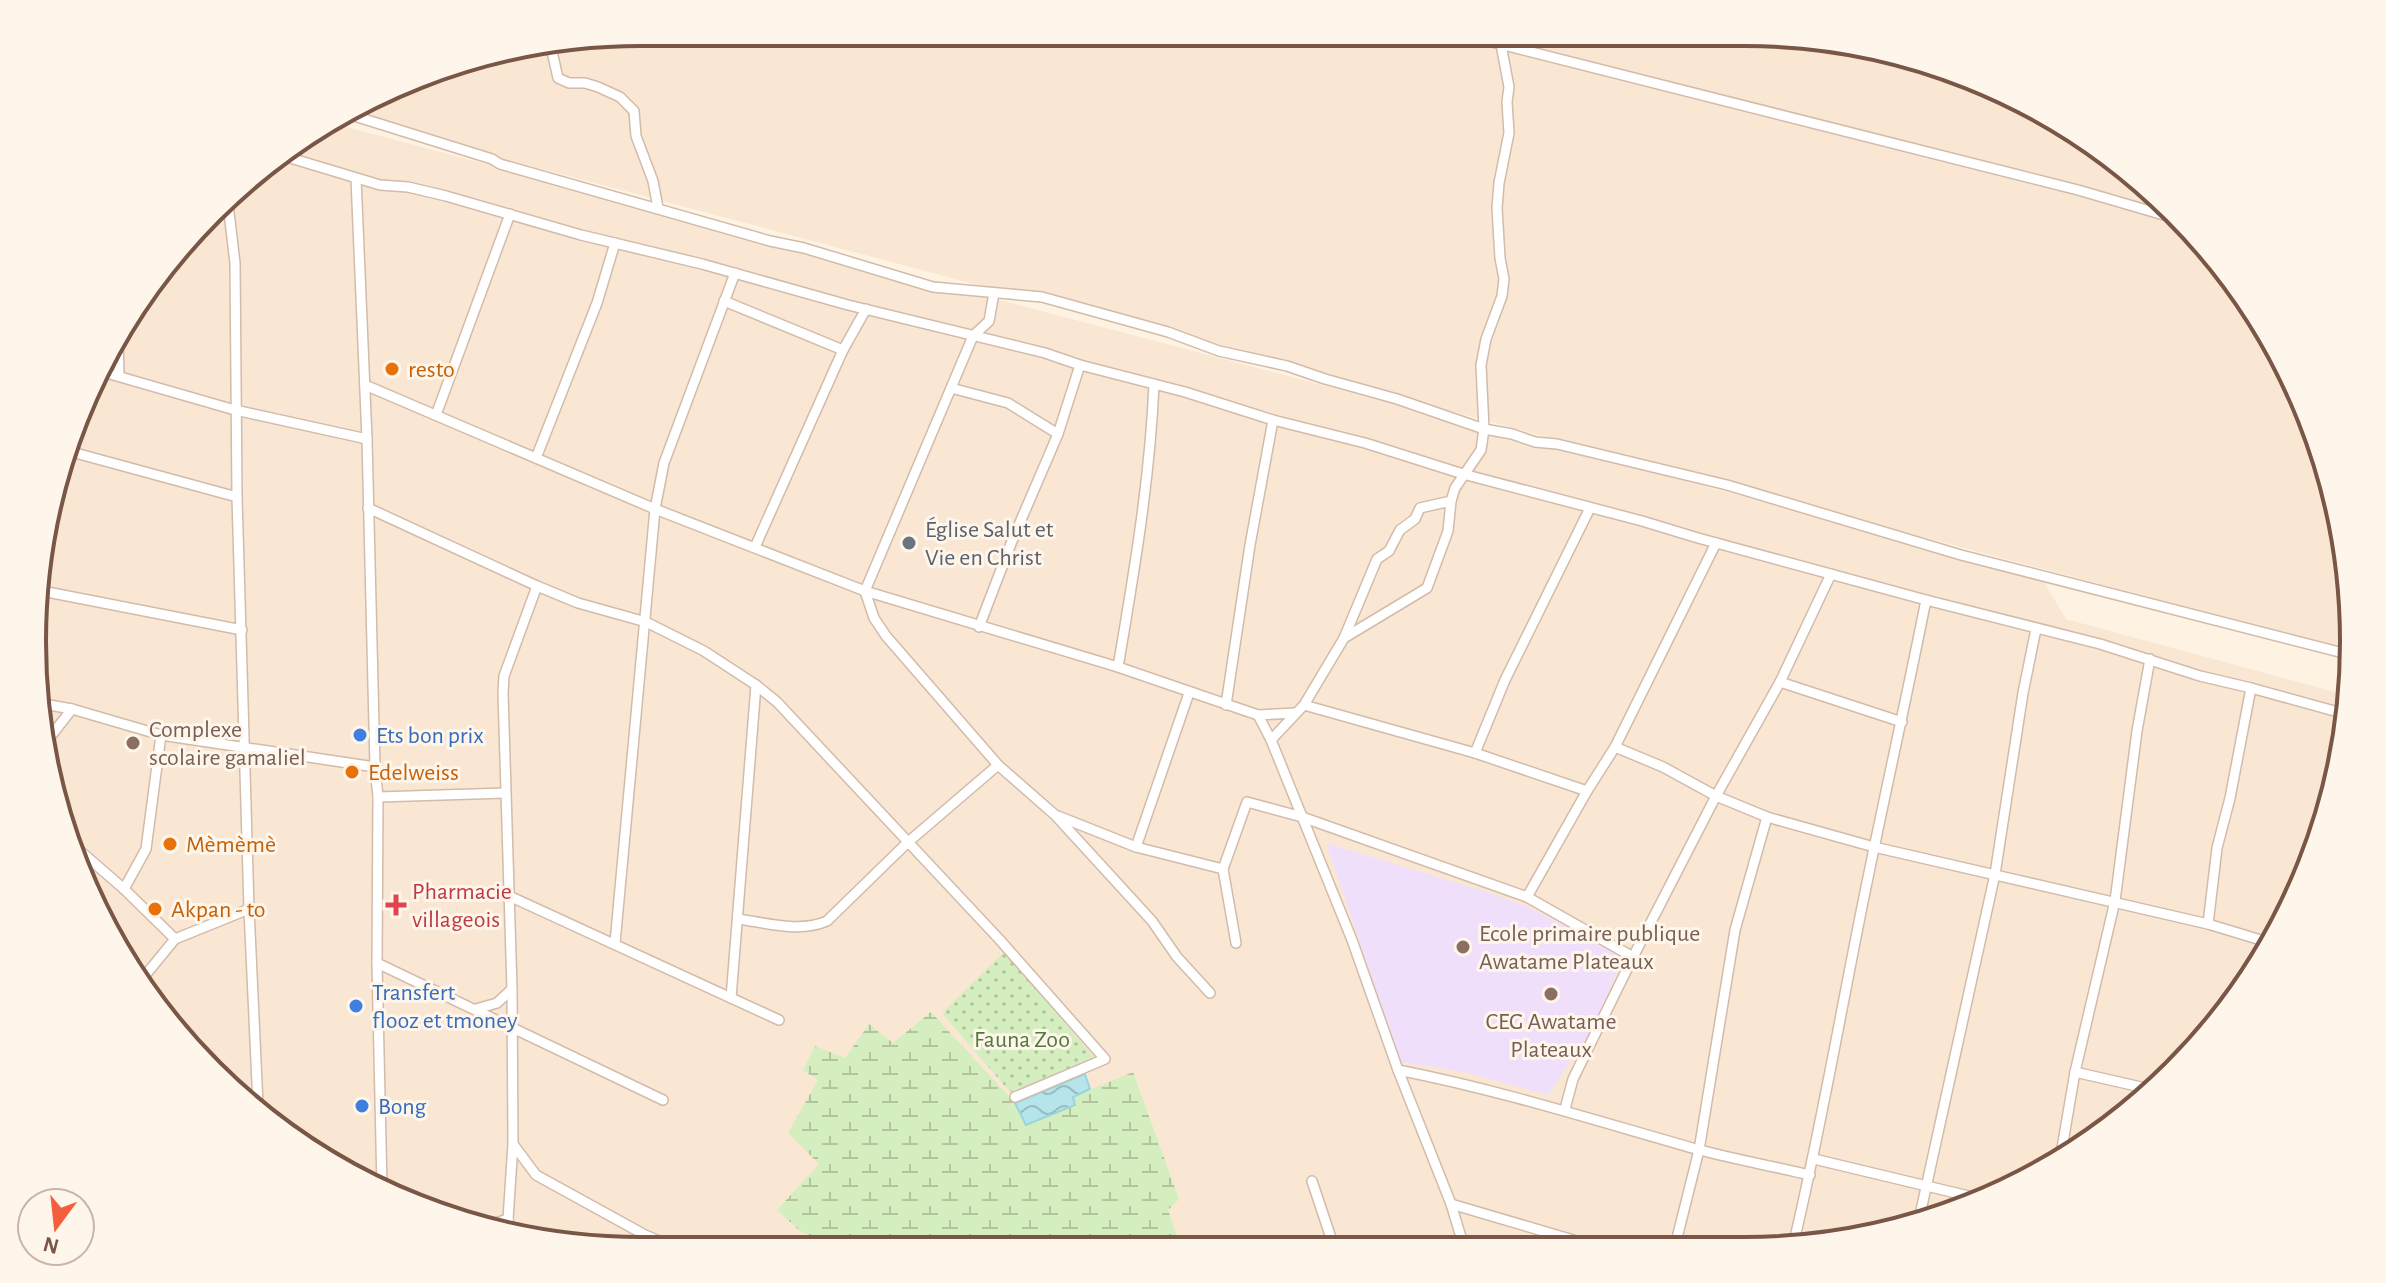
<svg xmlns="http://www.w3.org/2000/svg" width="2386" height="1283" font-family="'Alegreya Sans',sans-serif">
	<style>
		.residential { fill: #f9e7d3 }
		.education { fill: #f0dffb }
		.wetland { fill: url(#wetland-marsh) }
		.park { fill: url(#park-dots) }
		.water { fill: url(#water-waves); stroke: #9ad5dd; stroke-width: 2 }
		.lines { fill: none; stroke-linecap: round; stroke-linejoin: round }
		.street-casing { stroke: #d3bbaa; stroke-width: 12 }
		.street { stroke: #fff; stroke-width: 9 }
		.food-dot { fill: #e8710a; stroke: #fff6eb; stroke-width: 3 }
		.worship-dot { fill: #6b7280; stroke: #fff6eb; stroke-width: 3 }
		.shop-dot { fill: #3f7fe0; stroke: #fff6eb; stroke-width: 3 }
		.education-dot { fill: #8d6e63; stroke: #fff6eb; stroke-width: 3 }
		.health-dot { fill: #e0444e; stroke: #fff6eb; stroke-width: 3 }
		.labels { text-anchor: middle; stroke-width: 6; stroke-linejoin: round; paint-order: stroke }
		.food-label { font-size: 24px; fill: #c56008; stroke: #fff6eb; text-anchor: start }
		.worship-label { font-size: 24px; fill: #5b616d; stroke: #fff6eb; text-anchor: start }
		.education-label { font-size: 24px; fill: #785e54; stroke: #fff6eb; text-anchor: start }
		.shop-label { font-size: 24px; fill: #366cbe; stroke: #fff6eb; text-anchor: start }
		.health-label { font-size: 24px; fill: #be3a42; stroke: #fff6eb; text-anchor: start }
		.park-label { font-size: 24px; fill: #507a3a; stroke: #fff6eb }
		.rim { fill: none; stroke: #795646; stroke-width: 4 }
	</style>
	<defs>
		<pattern id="wetland-marsh" width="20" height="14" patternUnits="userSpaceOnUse" patternTransform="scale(2)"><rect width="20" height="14" fill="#d4eec0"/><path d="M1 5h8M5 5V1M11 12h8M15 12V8" fill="none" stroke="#b1c49e"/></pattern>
		<pattern id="park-dots" width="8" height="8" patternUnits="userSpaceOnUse" patternTransform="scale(2)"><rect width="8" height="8" fill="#d4eec0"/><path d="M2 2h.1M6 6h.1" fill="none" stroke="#b1c49e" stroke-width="1.8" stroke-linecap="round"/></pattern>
		<pattern id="water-waves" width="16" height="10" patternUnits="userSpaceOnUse" patternTransform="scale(2)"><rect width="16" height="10" fill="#b5e4ea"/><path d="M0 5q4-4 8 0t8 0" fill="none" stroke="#98bcbf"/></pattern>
	</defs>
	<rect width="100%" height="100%" fill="#fef3e3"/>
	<g class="residential">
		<polygon points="642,32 1784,33 1903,53 2049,113 2146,183 2228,270 2291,372 2333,483 2353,601 2351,651 347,117 445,65"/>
		<polygon points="335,124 2040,575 2066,619 2350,696 2349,721 2322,837 2273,946 2176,1072 2083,1149 1941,1218 1824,1246 602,1250 483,1230 337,1170 184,1044 79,875 33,682 53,484 134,303 270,158"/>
	</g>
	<polygon class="education" points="1326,843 1490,893 1528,907 1619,955 1621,961 1594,1026 1548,1095 1464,1072 1401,1062"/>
	<polygon class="wetland" points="931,1012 1015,1103 1026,1125 1075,1104 1073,1097 1133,1072 1179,1199 1168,1210 1181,1248 830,1249 822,1243 800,1231 777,1210 819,1164 788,1133 818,1080 803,1070 815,1046 845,1058 869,1024 893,1043"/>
	<polygon class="park" points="1005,951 1095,1059 1010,1092 942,1013"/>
	<polygon class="water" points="1085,1074 1090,1089 1073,1097 1075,1105 1026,1125 1015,1103"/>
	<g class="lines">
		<g class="street-casing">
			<g id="street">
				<polyline points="1456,33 2078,190 2181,220"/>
				<polyline points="551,47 558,78 569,83 585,83 598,87 620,97 634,111 636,136 653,181 658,208"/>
				<polyline points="351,115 492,159 500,164 770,241 804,248 933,287 1042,297 1168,332 1219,351 1287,366 1325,379 1397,399 1484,429 1512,434 1535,442 1557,444 1727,485 1961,555 2351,655"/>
				<polyline points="277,154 380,185 408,187 446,196 581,235 702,264 848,305 1045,353 1080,365 1185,392 1273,420 1365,443 1463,474 1642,521 1698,538 1926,600 2100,644 2200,676 2251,688 2349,715"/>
				<polyline points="356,178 367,439 375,767 378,797 377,963 382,1188"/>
				<polyline points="228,204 235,263 237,497 249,909 258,1105"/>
				<polyline points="994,293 989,321 973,336 865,591 874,618 886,636 998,765 1055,815 1152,921 1177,957 1210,993"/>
				<polyline points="724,301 843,350"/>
				<polyline points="118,340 119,376"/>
				<polyline points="103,372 235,410 367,439"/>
				<polyline points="365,385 655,509 865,591 1118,667 1258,715 1296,713"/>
				<polyline points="951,388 1008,403 1058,434"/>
				<polyline points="436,415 510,214"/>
				<polyline points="68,451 237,497"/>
				<polyline points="536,458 597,303 615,243"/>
				<polyline points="368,508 537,586 578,603 646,622 704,651 756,685 777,702 999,939 1105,1059 1015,1097"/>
				<polyline points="755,547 843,350 866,309"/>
				<polyline points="42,591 242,630"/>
				<polyline points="979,627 1012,541 1058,434 1080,365"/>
				<polyline points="1344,638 1427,588 1448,531 1451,501 1455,488 1481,450 1484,429 1481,365 1486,339 1502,296 1504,279 1500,258 1497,208 1499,183 1509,133 1507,102 1509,87 1502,50 1502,44 1512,33"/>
				<path d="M1118,667c16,-94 32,-188 36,-283"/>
				<polyline points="1780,682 1902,722"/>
				<polyline points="38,703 72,709 161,735 375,767"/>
				<polyline points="1226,705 1250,545 1273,420"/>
				<polyline points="1304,705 1475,753 1587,791"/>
				<polyline points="1258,715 1271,740 1352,940 1398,1070 1451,1204 1464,1247"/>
				<polyline points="1271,740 1304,705 1344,638 1377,559 1389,551 1400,530 1415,519 1420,508 1451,501"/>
				<polyline points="47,741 72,709"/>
				<polyline points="1615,747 1663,767 1716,796 1767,817 1874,847 2208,924 2274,944"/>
				<polyline points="1475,753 1505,680 1590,508"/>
				<polyline points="378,797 505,793"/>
				<polyline points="1058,816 1136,847 1223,869"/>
				<polyline points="71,843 124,889 175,939"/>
				<polyline points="2319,844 2341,754"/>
				<polyline points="1136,847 1189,693"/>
				<polyline points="124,889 146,849 161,735"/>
				<polyline points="507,895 779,1020"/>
				<polyline points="1527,897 1587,791 1615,747 1716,543"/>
				<path d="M738,919c29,4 62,14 89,2l80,-78 91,-78"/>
				<polyline points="2208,924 2217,848 2230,798 2251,688"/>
				<polyline points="615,943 655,509 664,463 735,273"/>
				<polyline points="1236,943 1223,869 1247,802 1302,817 1527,897 1633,957"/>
				<polyline points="377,963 663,1100"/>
				<polyline points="143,978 175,939 249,909"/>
				<polyline points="731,998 756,685"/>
				<polyline points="476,1009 497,1003 512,989"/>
				<path d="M1398,1070c102,20 199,51 298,79 37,10 76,17 114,26"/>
				<polyline points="2075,1072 2154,1090"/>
				<polyline points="1565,1109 1573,1079 1633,957 1716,796 1780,682 1831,574"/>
				<polyline points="513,1144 536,1175 645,1235 678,1249"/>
				<polyline points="1814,1159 1981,1199"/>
				<polyline points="2060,1160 2075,1072 2115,901 2137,731 2150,659"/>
				<polyline points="1312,1181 1334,1247"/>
				<polyline points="1451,1204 1597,1247"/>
				<polyline points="1918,1224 1995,874 2023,693 2036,629"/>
				<polyline points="473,1226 490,1225 508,1219"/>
				<polyline points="510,1234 508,1219 513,1144 512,989 503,693 504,676 537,586"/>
				<polyline points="1675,1246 1699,1150 1735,930 1767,817"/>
				<path d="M1793,1246c26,-109 45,-219 67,-329 21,-106 45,-211 66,-317"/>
			</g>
		</g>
		<use href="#street" class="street"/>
	</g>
	<g class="food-dot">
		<circle cx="392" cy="369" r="8"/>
		<circle cx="352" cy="772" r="8"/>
		<circle cx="170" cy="844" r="8"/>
		<circle cx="155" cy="909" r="8"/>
	</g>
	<circle class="worship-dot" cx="909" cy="543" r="8"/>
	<g class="shop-dot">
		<circle cx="360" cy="735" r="8"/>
		<circle cx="356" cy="1006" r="8"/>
		<circle cx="362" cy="1106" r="8"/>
	</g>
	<g class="education-dot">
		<circle cx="133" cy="743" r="8"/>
		<circle cx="1463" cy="947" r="8"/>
		<circle cx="1551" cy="994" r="8"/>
	</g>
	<path class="health-dot" d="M392 893h8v8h8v8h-8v8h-8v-8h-8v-8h8z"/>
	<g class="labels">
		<g class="food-label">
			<text x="408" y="377">resto</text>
			<text x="368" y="780">Edelweiss</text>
			<text x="186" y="852">Mèmèmè</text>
			<text x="171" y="917">Akpan - to</text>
		</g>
		<g class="worship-label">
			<text x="925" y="537">Église Salut et<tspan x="925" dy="28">Vie en Christ</tspan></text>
		</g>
		<g class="education-label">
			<text x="149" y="737">Complexe<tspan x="149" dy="28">scolaire gamaliel</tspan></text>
			<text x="1479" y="941">Ecole primaire publique<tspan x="1479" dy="28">Awatame Plateaux</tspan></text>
			<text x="1551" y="1029" text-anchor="middle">CEG Awatame<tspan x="1551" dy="28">Plateaux</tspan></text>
		</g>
		<g class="shop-label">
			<text x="376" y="743">Ets bon prix</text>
			<text x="372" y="1000">Transfert<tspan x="372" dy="28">flooz et tmoney</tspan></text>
			<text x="378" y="1114">Bong</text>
		</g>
		<g class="health-label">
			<text x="412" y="899">Pharmacie<tspan x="412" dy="28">villageois</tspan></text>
		</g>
		<g class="park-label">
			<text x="1022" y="1047">Fauna Zoo</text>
		</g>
	</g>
	<path d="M0 0H2386V1283H0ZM641 46H1745A595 595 0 0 1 2340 641V642A595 595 0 0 1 1745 1237H641A595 595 0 0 1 46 642V641A595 595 0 0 1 641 46Z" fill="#fff6eb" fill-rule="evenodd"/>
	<path class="rim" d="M641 46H1745A595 595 0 0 1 2340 641V642A595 595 0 0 1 1745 1237H641A595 595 0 0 1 46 642V641A595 595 0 0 1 641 46Z"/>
	<g transform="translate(56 1227) rotate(195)"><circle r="38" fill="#fff6eb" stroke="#c9b6a9" stroke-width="2"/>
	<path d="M0-6L14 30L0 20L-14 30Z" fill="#f55e3c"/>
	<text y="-12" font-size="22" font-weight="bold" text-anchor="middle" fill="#795646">N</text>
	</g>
</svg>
